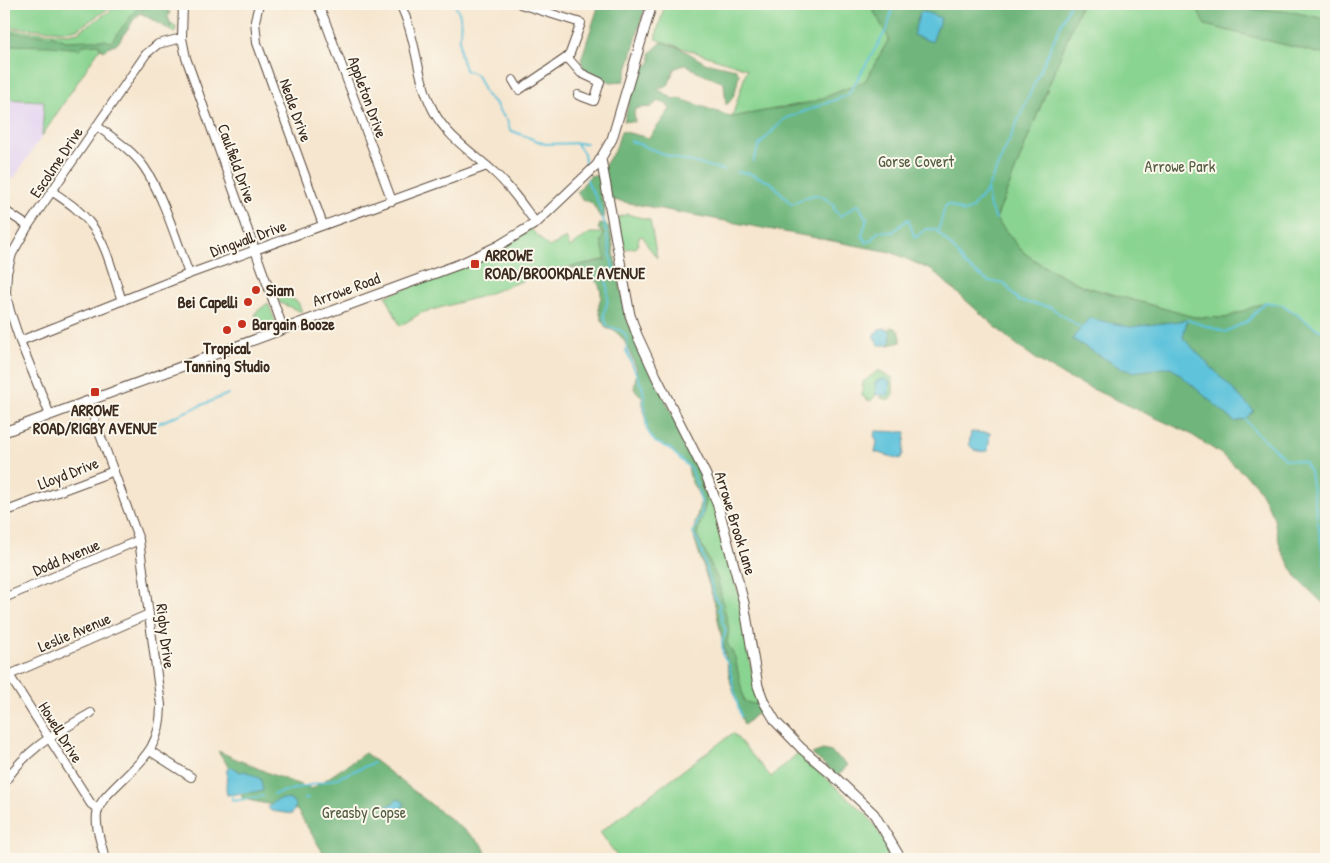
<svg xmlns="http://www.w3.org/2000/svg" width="1330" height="863" font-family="'Patrick Hand',sans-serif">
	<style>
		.built { fill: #e3d3f2 }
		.green { fill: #8ad491; stroke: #627f58 }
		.forest { fill: #6fb67b; stroke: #55704c }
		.water { fill: #5ec3db; stroke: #4c767c }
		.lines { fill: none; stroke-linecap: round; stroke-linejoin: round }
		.stream { stroke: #5ec3db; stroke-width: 2 }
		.minor-casing { stroke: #574639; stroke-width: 10 }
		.tertiary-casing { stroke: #574639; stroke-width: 11 }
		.minor { stroke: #fff; stroke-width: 8 }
		.tertiary { stroke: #fff; stroke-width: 9 }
		.poi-dot { fill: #c8321e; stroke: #fbf7ec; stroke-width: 2 }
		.labels { text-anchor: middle; stroke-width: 4; stroke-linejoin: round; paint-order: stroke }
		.street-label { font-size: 16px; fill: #3b2a1e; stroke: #fbf7ec }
		.park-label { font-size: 16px; fill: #535d40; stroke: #fbf7ec }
		.poi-label { font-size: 16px; font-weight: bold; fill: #3b2a1e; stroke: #fbf7ec; text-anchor: start }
	</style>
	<rect width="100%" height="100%" fill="#fbf7ec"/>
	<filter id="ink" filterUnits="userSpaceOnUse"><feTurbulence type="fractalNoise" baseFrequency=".02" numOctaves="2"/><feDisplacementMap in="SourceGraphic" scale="10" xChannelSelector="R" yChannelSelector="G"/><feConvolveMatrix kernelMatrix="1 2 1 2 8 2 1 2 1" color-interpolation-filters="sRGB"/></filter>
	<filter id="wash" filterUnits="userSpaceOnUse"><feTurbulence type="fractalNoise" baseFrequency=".0096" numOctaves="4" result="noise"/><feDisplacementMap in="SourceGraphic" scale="20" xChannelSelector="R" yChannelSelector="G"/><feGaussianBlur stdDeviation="1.12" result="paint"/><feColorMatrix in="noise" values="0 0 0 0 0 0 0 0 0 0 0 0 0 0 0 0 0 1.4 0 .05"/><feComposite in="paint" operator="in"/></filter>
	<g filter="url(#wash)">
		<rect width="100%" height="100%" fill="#f6e6cf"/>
		<polygon class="built" points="4,99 45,101 42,136 14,178 4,182"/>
		<g class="green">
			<polygon points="4,4 116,4 77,29 68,31 4,27"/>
			<polygon points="123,4 137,5 176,27 175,33 137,11 111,45 89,41 83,45 99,44 100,48 42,136 44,101 4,99 4,29 68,34 78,32 119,5"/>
			<polygon points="665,4 870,4 889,39 865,81 813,102 732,117 747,69 655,39"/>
			<polygon points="1081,4 1194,4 1206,25 1326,55 1326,330 1319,330 1283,305 1266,302 1226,318 1194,317 1083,286 1040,264 1023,252 996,219"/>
			<polygon points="1196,4 1326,4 1326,19 1292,12"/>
			<polygon points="627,214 650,220 657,258 647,245 643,236 639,237 638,244 635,248 625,249 617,218"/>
			<polygon points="531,229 549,247 566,238 570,247 590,233 611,233 615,258 596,261 538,275 479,297 421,313 400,326 386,296 487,258"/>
			<polygon points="284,295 298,302 302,312 280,303 278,298"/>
			<polygon points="268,303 276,323 258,329 255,319 256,312"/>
			<path d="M879,370l6,5 8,3v16l-3,6 -10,-2 4,-3 5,-1 1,-12 -15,1c1,8 2,14 -5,18l-8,-5 1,-14z"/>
			<path d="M705,482c17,45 30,93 39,140 6,29 6,60 19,86l-19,17 -13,-42 -16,-79 -22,-71 8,-32 -4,-10z"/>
			<polygon points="733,733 771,777 798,753 867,815 876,827 894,859 619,859 600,832"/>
		</g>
		<g class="forest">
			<polygon points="142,4 156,4 170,12 168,17 171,24 170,30 141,13 135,18 118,43 108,47 104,51 100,48 99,44 83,45 80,49 50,46 4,45 4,32 54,36 66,41 90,40 105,40 111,42 138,7 144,9"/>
			<polygon points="599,4 646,4 624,81 611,82 584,70 581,60"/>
			<path d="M870,4h211l-85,215 27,33 17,12 43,22 111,31 32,1 39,-16 18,3 35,25h8v276l-29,-28 -16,-28 -8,-35 -18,-32 -34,-29 -32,-21 -123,-56 -30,-18 -28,-21 -75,-67 -42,-19 -278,-52 -5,-3 -8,-8 -1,2 6,16 -1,11 -4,-1c-2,-3 -4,-8 -7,-12 -5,-7 -10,-1 -16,-13l14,-17 7,1 18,-28 5,-17 28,7 21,-29 -4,-5 -8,-3 -7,6 -13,1 -4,3 1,11 -11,-1 10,-39 5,-10 12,-10 -1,-9 12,-11 18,6 27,16h6l23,5 3,5c-2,11 -4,25 -13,31l-2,-22 -27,-11 -11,-8 -12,5 -6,17 -12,2 19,12 3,-2 54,19 81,-15 52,-21 24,-42z"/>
			<polygon points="1194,4 1292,12 1326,19 1326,55 1205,25"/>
			<path d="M605,223l4,4 17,90 83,175 -12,43 21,45 11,49 -2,14 8,14 9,44 9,3 7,-1 3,5 -19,17 -13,-42 -16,-79 -22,-71 8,-32 -4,-10 -6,-10 -3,-14 -19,-19 -14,-6 -8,-12 -5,-33 -8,-8 3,-20 -13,-29 -9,-9 -9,-3c-3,-6 -8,-15 -7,-23 0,-4 3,-7 2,-11 0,-16 -18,-22 -31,-27l36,-7 -5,-18 3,-8 -6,-5 2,-5z"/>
			<path d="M891,327c9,2 10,7 10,15l-12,3 2,-8 -1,-5 -3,-2z"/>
			<polygon points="823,750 831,752 848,765 838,776 812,754"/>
			<polygon points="218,751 273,775 312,789 365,753 482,844 489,859 327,859 297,810 243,799 230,769"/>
		</g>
		<g class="water">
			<polygon points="920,12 925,12 941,18 932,42 913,35"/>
			<polygon points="1089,318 1130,327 1187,320 1183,338 1254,411 1245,419 1235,422 1171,367 1133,372 1122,369 1072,339"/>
			<polygon points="884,328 890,331 891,337 889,345 879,345 873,336 879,329"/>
			<polygon points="885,379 890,382 889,395 876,395 875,383 878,380"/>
			<polygon points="876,431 906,432 903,454 900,459 875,452 877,442 874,435"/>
			<path d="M971,432l19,1 -2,18c-9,1 -14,1 -19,-7z"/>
			<polygon points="233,767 240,772 245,771 261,779 263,791 227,795 226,789 227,769"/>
			<path d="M281,799c7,0 12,0 15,7l-4,8 -21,-3 -3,-4 7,-6z"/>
			<polygon points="398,799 404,802 404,806 392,816 386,815 385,808"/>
		</g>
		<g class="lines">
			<g class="stream">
				<path d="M453,4c13,11 5,30 7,46 0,6 3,13 5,20l12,5 9,20 10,9 3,7 8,9 3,10 35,14 42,-1"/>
				<polyline points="631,141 671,157 724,170"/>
				<polyline points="576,143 584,153 586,172"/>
				<polyline points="753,162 759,145 784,119 848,95 888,27 893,4"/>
				<path d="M736,172l12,1 24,10 19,21c21,-9 24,-15 43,1v5l7,6 17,-12c4,5 4,10 9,15l-5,16 4,7 4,-1 9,-10 14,1 15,-13 7,19 11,-9h9l20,21 10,15 23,16 16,2 15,18 31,6 31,21"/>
				<path d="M587,179c2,10 7,13 10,21 9,23 13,50 17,74l-8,3c1,8 3,18 1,26 -3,12 -5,10 0,23l13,4 5,4 3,8 -2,8 17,39 4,41 8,12 14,6 23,22 9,31 1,11 -9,21 6,10 16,55 5,7 -2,5 3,2 1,9 4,10 -4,10 1,15 6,9 7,34 5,18"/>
				<polyline points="987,190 990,207 996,219"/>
				<polyline points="938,232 945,207 948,204 964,212 970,210 987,190 1070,4"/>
				<polyline points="1187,320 1225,332 1248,321 1265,302 1283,305 1319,330 1326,330"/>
				<polyline points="1245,419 1253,429 1285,459 1304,462 1310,472 1326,573"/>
				<polyline points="140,431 228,394"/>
				<polyline points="274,794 335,779 373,763"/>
				<polyline points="233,795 232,799 233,801 263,796"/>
				<polyline points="304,799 308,798"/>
			</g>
		</g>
	</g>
	<g filter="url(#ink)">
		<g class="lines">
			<g class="minor-casing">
				<g id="minor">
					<polyline points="183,4 182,38 186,58 283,328"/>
					<polyline points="259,4 255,21 257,43 323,225"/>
					<polyline points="317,4 324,18 392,201"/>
					<path d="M400,4c17,34 16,73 33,106 14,28 42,44 64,65 15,14 26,31 39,48"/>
					<polyline points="567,57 581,73 600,82 594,101 578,95"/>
					<polyline points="513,80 519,90 569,56 581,23 520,4"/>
					<path d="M97,126c16,12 35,24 47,41 19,28 33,75 45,107"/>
					<path d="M53,192c13,9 26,17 36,30 18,21 24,53 33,79"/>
					<polyline points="4,210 28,226"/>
					<polyline points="20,341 189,274 487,166"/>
					<path d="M88,402l51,138 22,165c0,43 -19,55 -47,83 -8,8 -15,15 -17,26 -2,14 5,31 8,45"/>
					<polyline points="50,415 20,341 10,311 6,293 7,273 12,254 28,226 146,54 158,44 182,38"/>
					<polyline points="4,512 114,471"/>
					<polyline points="4,598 139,540"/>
					<polyline points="4,667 91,804 98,809"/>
					<polyline points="4,679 9,675 149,614"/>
					<polyline points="150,751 191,777"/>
					<path d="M4,783c24,-36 51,-49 87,-70"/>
				</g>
			</g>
			<g class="tertiary-casing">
				<g id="tertiary">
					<polyline points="601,159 630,315 637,335 656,376 706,475 718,506 744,603 758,686 764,702 776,722 801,748 837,779 874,814 901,859"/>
					<polyline points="4,432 460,264 498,246 536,223 597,165 612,139 652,4"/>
				</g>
			</g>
			<use href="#minor" class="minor"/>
			<use href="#tertiary" class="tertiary"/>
		</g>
	</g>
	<g class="poi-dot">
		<rect x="470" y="259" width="10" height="10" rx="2.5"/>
		<circle cx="256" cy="290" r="5"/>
		<circle cx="248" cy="302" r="5"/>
		<circle cx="242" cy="324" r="5"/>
		<circle cx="227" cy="330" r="5"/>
		<rect x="90" y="387" width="10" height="10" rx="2.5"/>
	</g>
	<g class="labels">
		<g class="street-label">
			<text transform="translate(368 97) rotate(70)" y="6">Appleton Drive</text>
			<text transform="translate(296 110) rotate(70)" y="6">Neale Drive</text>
			<text transform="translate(56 162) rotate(-56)" y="6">Escolme Drive</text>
			<text transform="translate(237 163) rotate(70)" y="6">Caulfield Drive</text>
			<text transform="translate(248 238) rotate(-20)" y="6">Dingwall Drive</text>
			<text transform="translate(346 289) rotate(-20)" y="6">Arrowe Road</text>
			<text transform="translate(68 473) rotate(-21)" y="6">Lloyd Drive</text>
			<text transform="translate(736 523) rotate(73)" y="6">Arrowe Brook Lane</text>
			<text transform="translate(66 557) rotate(-23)" y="6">Dodd Avenue</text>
			<text transform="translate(74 632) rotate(-23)" y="6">Leslie Avenue</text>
			<text transform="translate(166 636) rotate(83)" y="6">Rigby Drive</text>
			<text transform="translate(61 732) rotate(58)" y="6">Howell Drive</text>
		</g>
		<g class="park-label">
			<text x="916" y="167">Gorse Covert</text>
			<text x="1180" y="172">Arrowe Park</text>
			<text x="364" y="818">Greasby Copse</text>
		</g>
		<g class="poi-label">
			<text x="485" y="261">ARROWE<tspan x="485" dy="18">ROAD/BROOKDALE AVENUE</tspan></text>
			<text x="266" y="296">Siam</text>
			<text x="238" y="308" text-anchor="end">Bei Capelli</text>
			<text x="252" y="330">Bargain Booze</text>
			<text x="227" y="354" text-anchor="middle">Tropical<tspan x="227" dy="18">Tanning Studio</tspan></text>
			<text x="95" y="416" text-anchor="middle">ARROWE<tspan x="95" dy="18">ROAD/RIGBY AVENUE</tspan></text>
		</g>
	</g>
	<rect width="1330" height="863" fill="none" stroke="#fbf7ec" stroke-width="20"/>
</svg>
